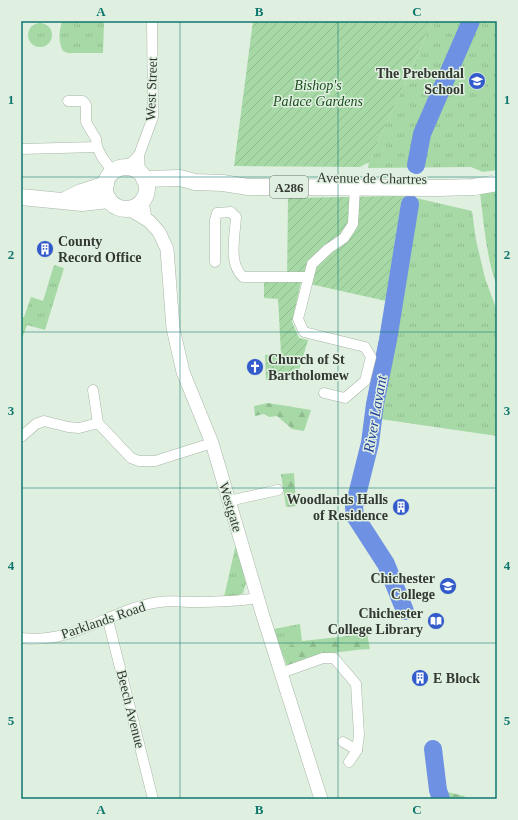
<svg xmlns="http://www.w3.org/2000/svg" width="518" height="820" font-family="Georgia,serif">
	<style>
		.grass { fill: url(#grass-tufts) }
		.forest { fill: url(#forest-firs) }
		.garden { fill: url(#garden-furrows) }
		.lines { fill: none; stroke-linecap: round; stroke-linejoin: round }
		.river { stroke: #6e91e3; stroke-width: 18 }
		.minor-casing { stroke: #a7b6a6; stroke-width: 11 }
		.tertiary-casing { stroke: #a7b6a6; stroke-width: 14 }
		.primary-casing { stroke: #a7b6a6; stroke-width: 17 }
		.minor { stroke: #fff; stroke-width: 10 }
		.tertiary { stroke: #fff; stroke-width: 13 }
		.primary { stroke: #fff; stroke-width: 16 }
		.grid { fill: none; stroke: #0f766e; stroke-width: 1; stroke-opacity: 0.55 }
		.labels { text-anchor: middle; stroke-width: 3; stroke-linejoin: round; paint-order: stroke }
		.shield { fill: #e0f0e0; stroke: #677066; stroke-width: 1 }
		.shield-label { font-size: 13px; font-weight: bold; fill: #333932 }
		.poi-label { font-size: 14px; font-weight: bold; fill: #333932; stroke: #e0f0e0; text-anchor: end }
		.park-label { font-size: 14px; font-style: italic; fill: #1b4e1e; stroke: #e0f0e0 }
		.street-label { font-size: 14px; fill: #333932; stroke: #e0f0e0 }
		.water-label { font-size: 15px; font-style: italic; fill: #1e3d9b; stroke: #e0f0e0 }
		.neatline { fill: none; stroke: #0f766e; stroke-width: 1.5 }
		.grid-label { font-size: 13px; text-anchor: middle; font-weight: bold; fill: #0f766e }
	</style>
	<defs>
		<pattern id="grass-tufts" width="24" height="20" patternUnits="userSpaceOnUse"><rect width="24" height="20" fill="#a6d9a5"/><path d="M3 7l-1-3M5 7V3M7 7l1-3M15 17l-1-3M17 17v-4M19 17l1-3" fill="none" stroke="#8fbb8e"/></pattern>
		<pattern id="forest-firs" width="22" height="20" patternUnits="userSpaceOnUse"><rect width="22" height="20" fill="#a6d9a5"/><path d="M5 1l3.5 6h-7zM16 11l3.5 6h-7z" fill="#8fbb8e"/></pattern>
		<pattern id="garden-furrows" width="10" height="10" patternUnits="userSpaceOnUse"><rect width="10" height="10" fill="#a6d9a5"/><path d="M-1 1l2-2M0 10L10 0M9 11l2-2" fill="none" stroke="#8fbb8e"/></pattern>
	</defs>
	<rect width="100%" height="100%" fill="#e0f0e0"/>
	<g class="grass">
		<path d="M66,21l38,1 -1,31h-35l-5,-2c-5,-8 -4,-21 -1,-29z"/>
		<polygon points="433,21 497,21 497,170 483,172 471,167 368,168 369,162 408,76 414,78 417,75 411,70"/>
		<circle cx="40" cy="35" r="12"/>
		<path d="M497,190v96c-11,-29 -13,-62 -17,-93z"/>
		<polygon points="416,198 472,211 476,240 485,278 497,311 497,436 380,419 407,247"/>
		<polygon points="54,265 64,268 45,330 27,325 21,341 21,317 24,317 31,297 43,301"/>
		<polygon points="236,544 246,583 243,593 237,596 224,597"/>
		<polygon points="300,624 302,641 281,650 274,629"/>
	</g>
	<g class="forest">
		<polygon points="402,196 416,198 407,247 380,419 365,417 386,301"/>
		<polygon points="268,403 311,410 304,431 292,429 277,416 269,417 264,414 255,416 254,406"/>
		<polygon points="294,473 296,506 286,507 281,474"/>
		<path d="M367,634l3,15c-30,2 -54,6 -83,17l-6,-16 21,-9z"/>
		<polygon points="431,788 464,796 467,799 432,799"/>
	</g>
	<g class="garden">
		<polygon points="253,21 433,21 369,162 360,167 234,166"/>
		<polygon points="402,196 386,301 301,282 292,322 299,338 308,340 297,377 266,380 265,355 281,353 278,299 264,298 264,281 287,280 288,198"/>
	</g>
	<g class="lines">
		<g class="river">
			<polyline points="416,165 422,134 471,21"/>
			<polyline points="405,611 386,564 355,516 354,507 370,443 375,404 388,340 410,204"/>
			<polyline points="433,749 438,790 441,799"/>
		</g>
		<g class="minor-casing">
			<g id="minor">
				<polyline points="68,101 83,101 86,105 86,122 96,139 97,147 102,157 113,172"/>
				<polyline points="21,149 97,147"/>
				<polyline points="126,168 139,155"/>
				<polyline points="140,173 139,155 153,117 152,21"/>
				<path d="M215,262v-42l2,-7 14,-1 5,5c-1,19 -8,47 7,60h65"/>
				<polyline points="93,390 98,423 131,458 139,461 155,461 212,443"/>
				<polyline points="324,393 345,398 365,381 371,357 365,347 304,332 298,319 312,264 328,249 344,238 353,224 355,187"/>
				<polyline points="21,437 36,424 44,421 68,427 79,428 98,423"/>
				<polyline points="229,501 278,490"/>
				<polyline points="108,620 153,799"/>
				<path d="M21,638c53,7 91,-30 139,-36 10,-2 21,0 31,0 22,0 44,0 66,-4"/>
				<polyline points="281,673 323,658 334,658 356,684 359,735 357,750 349,762"/>
				<polyline points="343,742 357,750"/>
			</g>
		</g>
		<g class="tertiary-casing">
			<g id="tertiary">
				<polyline points="142,202 145,218"/>
				<polyline points="129,209 149,221 159,232 167,249 173,328 183,372 212,443 263,616 321,799"/>
			</g>
		</g>
		<g class="primary-casing">
			<g id="primary">
				<circle cx="126" cy="188" r="21"/>
				<polyline points="144,179 180,178 195,182 223,183 248,187 438,188 474,187 497,183"/>
				<polyline points="21,197 82,203 109,200"/>
				<polyline points="65,200 81,192 106,184"/>
			</g>
		</g>
		<use href="#minor" class="minor"/>
		<use href="#tertiary" class="tertiary"/>
		<use href="#primary" class="primary"/>
	</g>
	<path class="grid" d="M180,21v778M338,21v778M21,177h476M21,332h476M21,488h476M21,643h476"/>
	<defs>
		<g id="school-disc" transform="scale(0.9)"><circle r="9.5" fill="#325aca" stroke="#e0f0e0"/><path d="M0-5L7-2L0 1L-7-2ZM-4 1L0 2.5L4 1V4Q0 6-4 4Z" fill="#fff"/></g>
		<g id="building-disc" transform="scale(0.9)"><circle r="9.5" fill="#325aca" stroke="#e0f0e0"/><path d="M-4-6H4V6H1V3H-1V6H-4ZM-2.5-4.3h1.7v1.8h-1.7ZM.8-4.3h1.7v1.8H.8ZM-2.5-1h1.7V.8h-1.7ZM.8-1h1.7V.8H.8Z" fill="#fff"/></g>
		<g id="church-disc" transform="scale(0.9)"><circle r="9.5" fill="#325aca" stroke="#e0f0e0"/><path d="M-1.2-6h2.4v3.5h3.3v2.4h-3.3V6h-2.4V-.1h-3.3v-2.4h3.3Z" fill="#fff"/></g>
		<g id="university-disc" transform="scale(0.9)"><circle r="9.5" fill="#325aca" stroke="#e0f0e0"/><path d="M0-5L7-2L0 1L-7-2ZM-4 1L0 2.5L4 1V4Q0 6-4 4Z" fill="#fff"/></g>
		<g id="library-disc" transform="scale(0.9)"><circle r="9.5" fill="#325aca" stroke="#e0f0e0"/><path d="M-6-4Q-3-5.5-.7-3.5V5Q-3 3-6 4ZM6-4Q3-5.5 .7-3.5V5Q3 3 6 4Z" fill="#fff"/></g>
	</defs>
	<g fill-rule="evenodd">
		<use href="#school-disc" x="477" y="81"/>
		<use href="#building-disc" x="45" y="249"/>
		<use href="#church-disc" x="255" y="367"/>
		<use href="#building-disc" x="401" y="507"/>
		<use href="#university-disc" x="448" y="586"/>
		<use href="#library-disc" x="436" y="621"/>
		<use href="#building-disc" x="420" y="678"/>
	</g>
	<g class="labels">
		<rect class="shield" x="270" y="176" width="38" height="22" rx="3"/>
		<g class="shield-label">
			<text x="289" y="192">A286</text>
		</g>
		<g class="poi-label">
			<text x="464" y="78">The Prebendal<tspan x="464" dy="16">School</tspan></text>
			<text x="58" y="246" text-anchor="start">County<tspan x="58" dy="16">Record Office</tspan></text>
			<text x="268" y="364" text-anchor="start">Church of St<tspan x="268" dy="16">Bartholomew</tspan></text>
			<text x="388" y="504">Woodlands Halls<tspan x="388" dy="16">of Residence</tspan></text>
			<text x="435" y="583">Chichester<tspan x="435" dy="16">College</tspan></text>
			<text x="423" y="618">Chichester<tspan x="423" dy="16">College Library</tspan></text>
			<text x="433" y="683" text-anchor="start">E Block</text>
		</g>
		<g class="park-label">
			<text x="318" y="90">Bishop's<tspan x="318" dy="16">Palace Gardens</tspan></text>
		</g>
		<g class="street-label">
			<text transform="translate(151 89) rotate(-88)" y="5">West Street</text>
			<text transform="translate(372 178) rotate(1)" y="5">Avenue de Chartres</text>
			<text transform="translate(231 507) rotate(73)" y="5">Westgate</text>
			<text transform="translate(103 620) rotate(-19)" y="5">Parklands Road</text>
			<text transform="translate(131 709) rotate(76)" y="5">Beech Avenue</text>
		</g>
		<g class="water-label">
			<text transform="translate(375 414) rotate(-80)" y="5">River Lavant</text>
		</g>
	</g>
	<rect width="518" height="820" fill="none" stroke="#e0f0e0" stroke-width="44"/>
	<rect x="22" y="22" width="474" height="776" class="neatline"/>
	<g class="grid-label">
		<text x="101" y="16">A</text>
		<text x="259" y="16">B</text>
		<text x="417" y="16">C</text>
		<text x="11" y="104">1</text>
		<text x="507" y="104">1</text>
		<text x="11" y="259">2</text>
		<text x="507" y="259">2</text>
		<text x="11" y="415">3</text>
		<text x="507" y="415">3</text>
		<text x="11" y="570">4</text>
		<text x="507" y="570">4</text>
		<text x="11" y="725">5</text>
		<text x="507" y="725">5</text>
		<text x="101" y="814">A</text>
		<text x="259" y="814">B</text>
		<text x="417" y="814">C</text>
	</g>
</svg>
